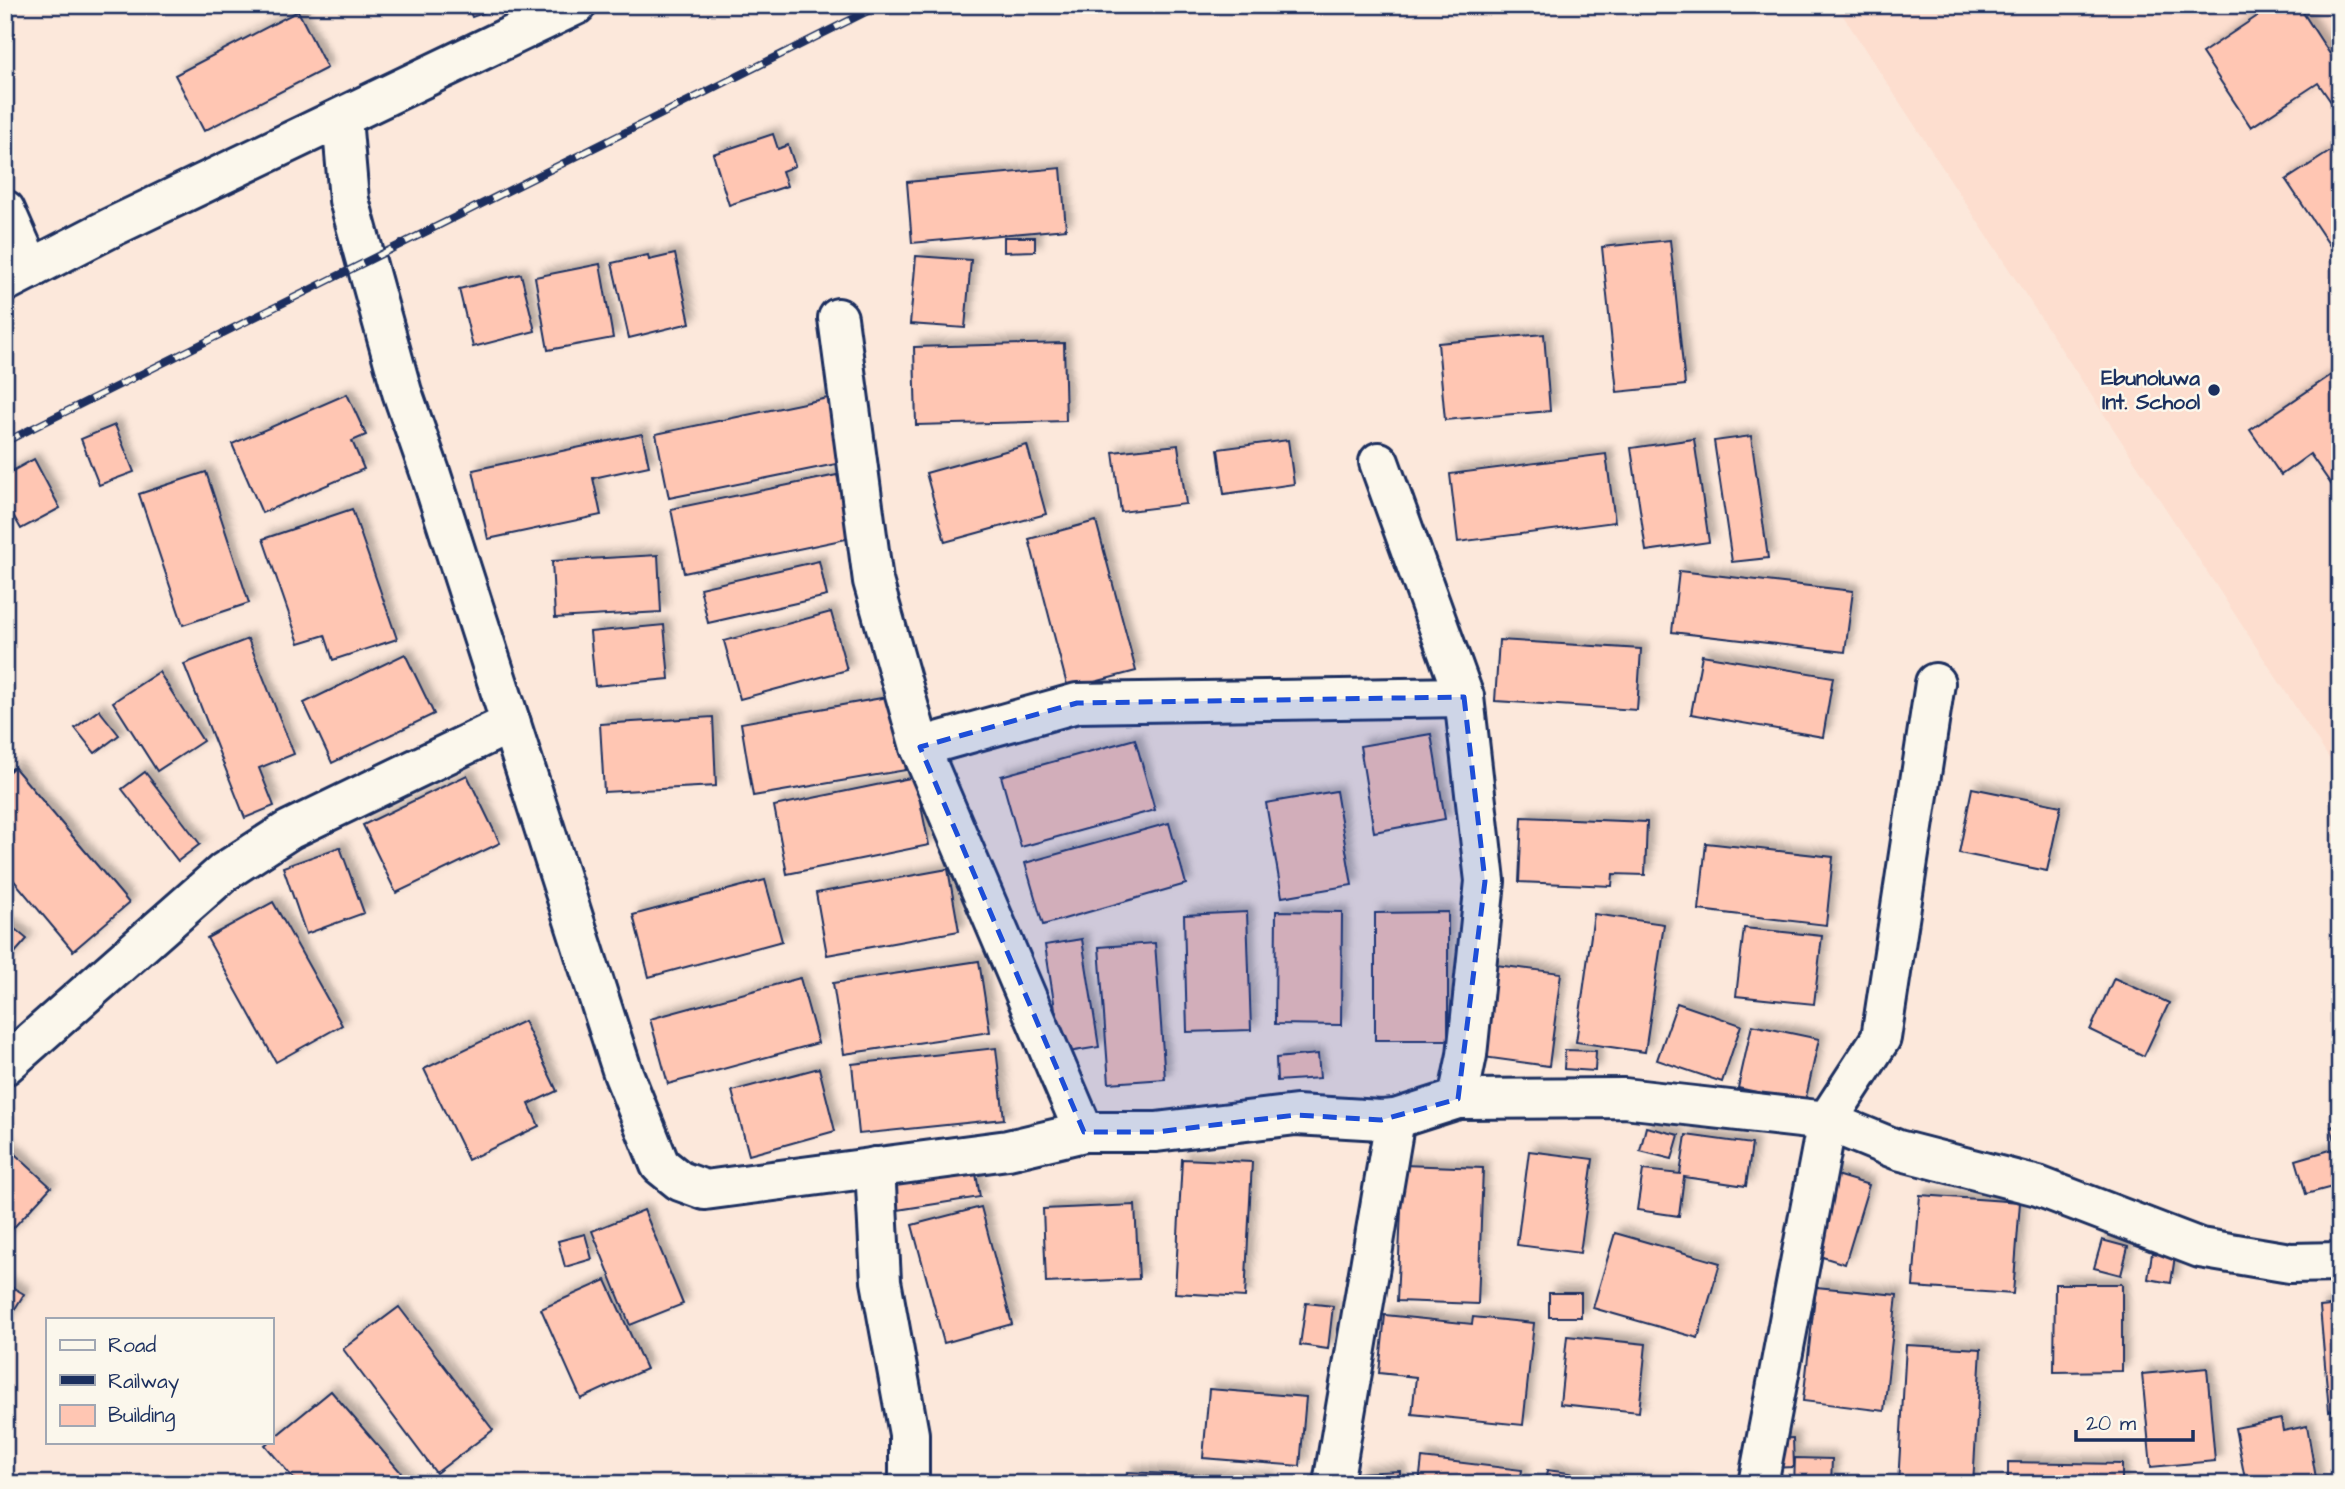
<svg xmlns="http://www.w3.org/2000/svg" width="2345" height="1489" font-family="'Architects Daughter',sans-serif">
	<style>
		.built { fill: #fddecf }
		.building { fill: #ffc6b3; stroke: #1b2f5e; stroke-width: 2; filter: url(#shadow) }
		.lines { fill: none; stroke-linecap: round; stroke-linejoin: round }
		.minor-casing { stroke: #1b2f5e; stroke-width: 44 }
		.minor { stroke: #fbf7ec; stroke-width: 38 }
		.rail-casing { stroke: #1b2f5e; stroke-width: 8 }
		.rail { stroke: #fbf7ec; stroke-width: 5; stroke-dasharray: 16; stroke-linecap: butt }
		.marked { fill: #1d4ed8; fill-opacity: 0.2; stroke: #1d4ed8; stroke-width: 5; stroke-dasharray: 14 9; stroke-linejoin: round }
		.poi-dot { fill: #1b2f5e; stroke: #fbf7ec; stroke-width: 2.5 }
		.labels { text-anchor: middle; stroke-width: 5; stroke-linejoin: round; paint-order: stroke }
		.poi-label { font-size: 21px; font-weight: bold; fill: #1b2f5e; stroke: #fbf7ec; text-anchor: end }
	</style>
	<defs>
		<filter id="shadow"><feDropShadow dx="6" dy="-6" stdDeviation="3.5" flood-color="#0004"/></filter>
	</defs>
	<rect width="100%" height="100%" fill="#fce8db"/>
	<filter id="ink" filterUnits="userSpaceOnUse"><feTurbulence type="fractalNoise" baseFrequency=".0143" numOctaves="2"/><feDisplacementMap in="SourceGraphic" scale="14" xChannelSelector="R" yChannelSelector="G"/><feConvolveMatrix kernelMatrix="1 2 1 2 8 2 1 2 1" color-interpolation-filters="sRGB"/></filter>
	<g filter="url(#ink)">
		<polygon class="built" points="1836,5 2340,5 2340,775"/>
		<g class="building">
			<polygon points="467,5 499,5 500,7 472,17"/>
			<polygon points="2266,5 2298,5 2330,54 2340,47 2340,115 2318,83 2251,127 2202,53 2268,9"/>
			<polygon points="298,11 327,68 204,131 175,75"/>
			<polygon points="773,134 778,149 788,145 795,166 782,171 787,186 729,205 713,154"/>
			<polygon points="2340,145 2340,253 2336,255 2286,180"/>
			<polygon points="1061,168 1066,229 912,243 907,182"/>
			<polygon points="1004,237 1035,237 1035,251 1004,252"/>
			<polygon points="1670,240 1685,385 1617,392 1602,247"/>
			<polygon points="675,254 690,323 629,338 612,263 648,255 649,260"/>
			<polygon points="916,256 971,260 965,328 910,324"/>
			<polygon points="600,264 613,338 548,350 535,277"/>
			<polygon points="521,274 535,331 473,347 459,289"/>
			<polygon points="1544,334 1550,411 1445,420 1438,343"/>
			<polygon points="1064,343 1066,421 916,425 914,347"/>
			<polygon points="2340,369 2340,497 2310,454 2281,475 2250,430"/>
			<polygon points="347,394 366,435 352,441 364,469 262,513 232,444"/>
			<polygon points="828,398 841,463 669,498 656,434"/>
			<polygon points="115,425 134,472 99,485 81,439"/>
			<polygon points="642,434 649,466 593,478 601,515 488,539 473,470"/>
			<polygon points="1751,436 1768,558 1732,562 1714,441"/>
			<polygon points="1694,439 1709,542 1646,551 1631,448"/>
			<polygon points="1288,440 1294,484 1224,494 1218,449"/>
			<polygon points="1027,445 1046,514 945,542 926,473"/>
			<polygon points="1178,445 1186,504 1121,512 1113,452"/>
			<polygon points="1606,454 1615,522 1458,542 1450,474"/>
			<polygon points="34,459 60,508 21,529 5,501 5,475"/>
			<polygon points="206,472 249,603 183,625 139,494"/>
			<polygon points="837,475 851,538 684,573 671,509"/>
			<polygon points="352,509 397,639 333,660 325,635 299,643 263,539"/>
			<polygon points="1096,521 1136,671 1068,689 1029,539"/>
			<polygon points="658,555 661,612 555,618 552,561"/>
			<polygon points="819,561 827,596 708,623 700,588"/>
			<polygon points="1679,571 1853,591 1845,652 1672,632"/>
			<polygon points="831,612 847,670 740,699 724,641"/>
			<polygon points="664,625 669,679 595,686 590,632"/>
			<polygon points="248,639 294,754 259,768 274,806 245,818 184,664"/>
			<polygon points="1499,640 1641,649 1637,710 1495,701"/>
			<polygon points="405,654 434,714 332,763 304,703"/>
			<polygon points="1702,655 1833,677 1823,737 1691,714"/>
			<polygon points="159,672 203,741 157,771 113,702"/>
			<polygon points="893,696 906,770 753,796 741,723"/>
			<polygon points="99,710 119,735 95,753 75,728"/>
			<polygon points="713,717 716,786 604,792 600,724"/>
			<polygon points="1431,734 1445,819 1374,832 1360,746"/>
			<polygon points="1135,739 1155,810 1021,847 1001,776"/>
			<polygon points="14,767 129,903 73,951 5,870 5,775"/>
			<polygon points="145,772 200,844 178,861 122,789"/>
			<polygon points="467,775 500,843 396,893 363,825"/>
			<polygon points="915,777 929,845 787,874 774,806"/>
			<polygon points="1972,788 2061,806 2047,871 1959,853"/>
			<polygon points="1336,791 1352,885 1282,897 1266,803"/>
			<polygon points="1522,817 1647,822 1645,875 1613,874 1612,886 1519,882"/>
			<polygon points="1169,823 1186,884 1043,925 1025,863"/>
			<polygon points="1706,843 1833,857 1826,925 1699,910"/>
			<polygon points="340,847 364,913 306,934 283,867"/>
			<polygon points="948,869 959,931 827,955 816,893"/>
			<polygon points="765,880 782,941 649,977 633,915"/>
			<polygon points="273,902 342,1025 276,1062 207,938"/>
			<polygon points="1276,911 1342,912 1341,1025 1275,1024"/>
			<polygon points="1247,912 1251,1030 1187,1032 1184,915"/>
			<polygon points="1448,912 1448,1040 1375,1040 1375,913"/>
			<polygon points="1594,914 1664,924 1645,1052 1576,1042"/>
			<polygon points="5,921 27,939 5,964"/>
			<polygon points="1744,928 1822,936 1814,1004 1736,996"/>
			<polygon points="1082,939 1099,1047 1062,1053 1045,945"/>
			<polygon points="1155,943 1165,1079 1109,1083 1099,947"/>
			<polygon points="979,961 990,1032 844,1054 833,983"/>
			<polygon points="1488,964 1561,973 1549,1066 1476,1056"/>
			<polygon points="800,978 818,1043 668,1084 650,1019"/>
			<polygon points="2114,978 2169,1003 2144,1056 2090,1030"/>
			<polygon points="1677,1003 1741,1025 1722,1082 1657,1060"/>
			<polygon points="524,1021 557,1091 529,1104 539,1126 468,1160 424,1069"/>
			<polygon points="1752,1025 1819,1039 1805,1102 1738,1088"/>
			<polygon points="996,1048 1004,1119 859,1134 852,1064"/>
			<polygon points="1565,1050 1596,1051 1595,1071 1564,1069"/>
			<polygon points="1318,1054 1320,1078 1277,1081 1276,1058"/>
			<polygon points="819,1068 835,1131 749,1155 732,1091"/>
			<polygon points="2340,1124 2340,1185 2306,1194 2296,1160 2337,1148 2331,1127"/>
			<polygon points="1646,1127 1679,1135 1672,1159 1640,1151"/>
			<polygon points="1686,1135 1752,1144 1746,1186 1684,1177 1679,1216 1637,1210 1643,1170 1680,1174"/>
			<polygon points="5,1145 51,1187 5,1237"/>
			<polygon points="1529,1151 1593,1159 1580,1253 1517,1245"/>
			<polygon points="1182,1159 1252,1162 1245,1297 1175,1293"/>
			<polygon points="974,1162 980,1197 891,1211 885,1177"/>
			<polygon points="1403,1165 1483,1168 1478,1304 1397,1301"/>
			<polygon points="1826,1172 1869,1185 1845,1264 1803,1251"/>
			<polygon points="1920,1195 2020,1202 2013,1294 1913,1287"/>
			<polygon points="1135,1205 1139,1279 1046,1283 1043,1209"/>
			<polygon points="981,1207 1012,1324 944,1343 912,1225"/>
			<polygon points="644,1210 683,1304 630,1325 592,1231"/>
			<polygon points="1615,1233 1720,1263 1698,1338 1593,1308"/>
			<polygon points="585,1234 592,1259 565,1267 558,1241"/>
			<polygon points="2102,1240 2128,1247 2121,1275 2094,1268"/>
			<polygon points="2152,1253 2175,1256 2171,1283 2148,1279"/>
			<polygon points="606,1280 646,1369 581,1399 541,1309"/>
			<polygon points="5,1283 24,1294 5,1325"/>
			<polygon points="2055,1284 2122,1284 2122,1371 2054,1372"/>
			<polygon points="1816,1287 1897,1295 1884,1411 1803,1401"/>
			<rect x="1549" y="1293" width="32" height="24"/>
			<polygon points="1306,1303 1333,1306 1328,1349 1300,1345"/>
			<polygon points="2340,1305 2340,1409 2329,1411 2320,1307"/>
			<polygon points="399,1307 493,1430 436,1473 343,1349"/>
			<polygon points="1385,1315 1472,1324 1473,1317 1534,1323 1523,1425 1412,1414 1416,1377 1379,1373"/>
			<polygon points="1567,1336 1646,1344 1639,1412 1560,1404"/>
			<polygon points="1906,1345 1981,1349 1973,1484 1898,1484"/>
			<polygon points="2207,1368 2215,1461 2151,1467 2142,1374"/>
			<polygon points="1209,1389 1306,1397 1300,1466 1203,1458"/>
			<polygon points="331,1391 410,1483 298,1484 265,1445"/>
			<polygon points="2281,1419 2283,1431 2307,1426 2317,1484 2246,1484 2235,1428"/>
			<polygon points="1793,1438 1794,1467 1769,1468 1768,1439"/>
			<polygon points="1422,1458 1522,1470 1520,1484 1419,1484"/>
			<polygon points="1795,1458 1832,1459 1831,1484 1794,1484"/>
			<polygon points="2008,1462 2122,1464 2122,1484 2008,1484"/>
			<polygon points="1547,1470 1584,1475 1583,1484 1545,1484"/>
			<polygon points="1400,1471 1400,1484 1359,1484 1359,1473"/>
			<polygon points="1127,1472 1271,1479 1270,1484 1126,1484"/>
			<polygon points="1588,1478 1690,1484 1588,1484"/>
		</g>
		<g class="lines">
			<g class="minor-casing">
				<g id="minor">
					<polyline points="342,118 349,200 402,392 431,475 623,1073 660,1165 680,1181 705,1190 1008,1150 1084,1132 1156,1132 1296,1115 1381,1120 1395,1119 1458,1099 1624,1098 1827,1121 1898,1150 2038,1186 2200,1248 2290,1263 2340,1262"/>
					<polyline points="5,210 31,269"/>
					<polyline points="5,282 112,227 576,5"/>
					<polyline points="838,318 873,581 920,747 1084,1132"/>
					<polyline points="1379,462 1464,697 1485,881 1467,1055 1458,1099"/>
					<polyline points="920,747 1077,703 1464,697"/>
					<polyline points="5,1065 224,872 289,830 511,723"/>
					<polyline points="875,1167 881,1281 909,1434 909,1484"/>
					<polyline points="1333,1484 1395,1119"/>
					<polyline points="1758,1484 1827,1121 1881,1038 1935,683"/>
				</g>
			</g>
			<use href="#minor" class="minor"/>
			<g class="rail-casing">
				<polyline id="rail" points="5,442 880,5"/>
			</g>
			<use href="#rail" class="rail"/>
		</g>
	</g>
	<path class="marked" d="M1464,697l21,184 -27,218 -77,21 -85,-5 -140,17h-72l-164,-385 157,-44z"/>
	<circle class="poi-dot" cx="2214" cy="390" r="7"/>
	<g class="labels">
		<g class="poi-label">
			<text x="2200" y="385">Ebunoluwa<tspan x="2200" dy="24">Int. School</tspan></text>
		</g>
	</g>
	<rect width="2345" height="1489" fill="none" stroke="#fbf7ec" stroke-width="28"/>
	<rect x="14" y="14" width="2317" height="1461" fill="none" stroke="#1b2f5e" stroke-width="2.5" filter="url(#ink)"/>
	<rect x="46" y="1318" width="228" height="126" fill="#fbf7ec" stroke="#a1a7b3" stroke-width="2"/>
	<rect x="60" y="1340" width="35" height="10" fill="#fbf7ec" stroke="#a1a7b3" stroke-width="2"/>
	<text x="108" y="1352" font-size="21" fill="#1b2f5e">Road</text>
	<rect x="60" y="1375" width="35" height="10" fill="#1b2f5e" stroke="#a1a7b3" stroke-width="2"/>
	<text x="108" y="1388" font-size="21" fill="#1b2f5e">Railway</text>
	<rect x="60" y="1405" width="35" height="21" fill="#ffc6b3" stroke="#a1a7b3" stroke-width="2"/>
	<text x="108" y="1422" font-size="21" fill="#1b2f5e">Building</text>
	<path d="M2076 1430v10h117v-10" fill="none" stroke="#1b2f5e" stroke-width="3.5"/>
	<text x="2086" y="1430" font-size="21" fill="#1b2f5e" stroke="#fbf7ec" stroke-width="5" paint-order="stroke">20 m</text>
</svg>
